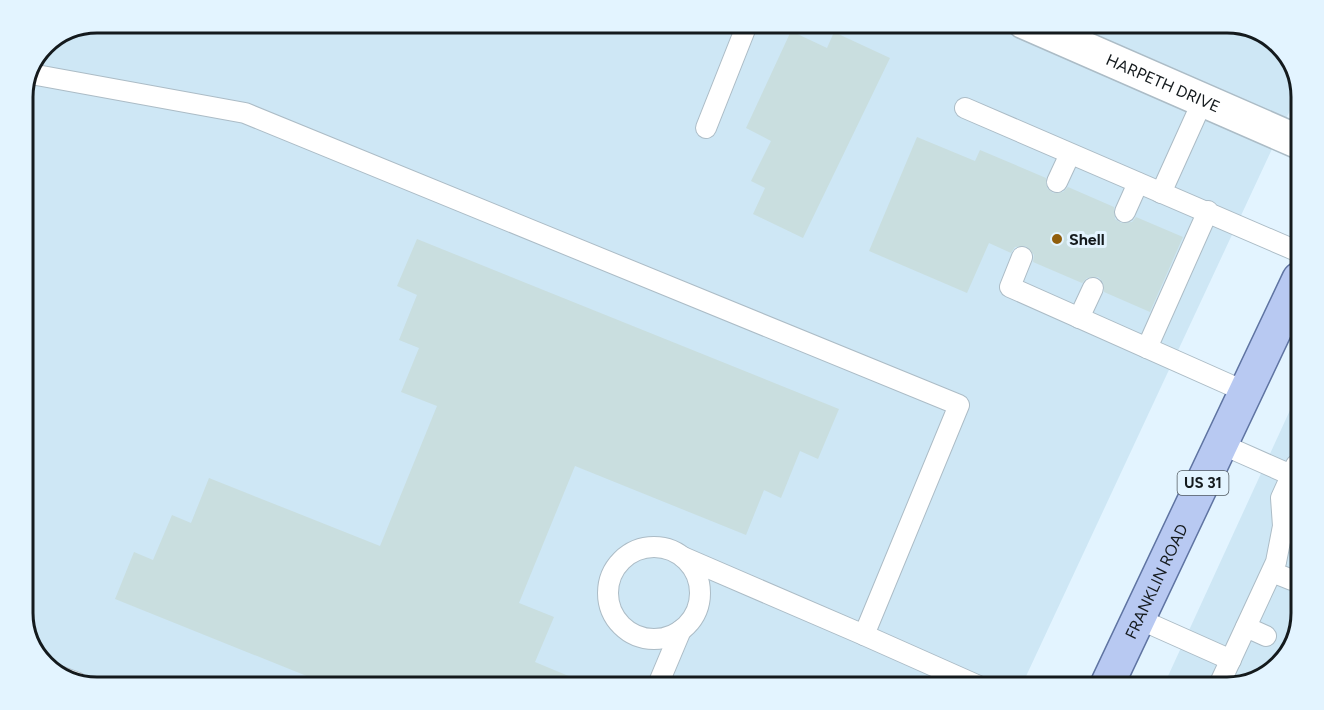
<svg xmlns="http://www.w3.org/2000/svg" width="1324" height="710" font-family="Figtree,sans-serif">
	<style>
		.built { fill: #cee7f5 }
		.building { fill: #c9dedf }
		.lines { fill: none; stroke-linecap: round; stroke-linejoin: round }
		.lane-casing { stroke: #acbcc6; stroke-width: 22 }
		.street-casing { stroke: #acbcc6; stroke-width: 36 }
		.primary-casing { stroke: #5f74a2; stroke-width: 36 }
		.lane { stroke: #fff; stroke-width: 20 }
		.street { stroke: #fff; stroke-width: 33 }
		.primary { stroke: #b8c9f2; stroke-width: 33 }
		.poi-dot { fill: #905e0d; stroke: #e3f4ff; stroke-width: 2 }
		.labels { text-anchor: middle; stroke-width: 6; stroke-linejoin: round; paint-order: stroke }
		.shield { fill: #e3f4ff; stroke: #525b61; stroke-width: 1.5 }
		.shield-label { font-size: 15px; font-weight: bold; fill: #141a1d }
		.street-label { font-size: 16px; fill: #141a1d; stroke: #e3f4ff }
		.poi-label { font-size: 16px; font-weight: bold; fill: #141a1d; stroke: #e3f4ff; text-anchor: start }
		.rim { fill: none; stroke: #141a1d; stroke-width: 3 }
	</style>
	<rect width="100%" height="100%" fill="#e3f4ff"/>
	<g class="built">
		<polygon points="97,22 1227,22 1260,30 1289,56 1300,89 1021,687 97,687 64,680 35,654 23,618 23,93 45,44"/>
		<polygon points="1297,395 1294,646 1264,677 1227,687 1163,687"/>
	</g>
	<g class="building">
		<polygon points="791,31 827,48 834,32 890,58 803,238 753,214 765,188 751,181 771,141 746,128"/>
		<polygon points="917,137 975,161 980,150 1046,178 1047,188 1053,193 1063,192 1068,187 1114,207 1115,219 1121,223 1132,222 1136,217 1183,237 1150,312 1104,292 1103,282 1098,277 1087,278 1082,283 1033,262 1034,255 1026,246 1015,247 1011,253 989,243 967,293 869,251"/>
		<polygon points="417,239 839,409 818,459 800,451 781,498 764,490 746,535 575,466 519,603 554,617 535,662 595,687 334,687 115,599 134,552 153,560 172,515 191,523 209,478 380,546 437,406 401,392 419,348 399,340 417,295 397,286"/>
	</g>
	<g class="lines">
		<g class="lane-casing">
			<g id="lane">
				<polyline points="31,74 245,113 959,405 864,635 683,557"/>
				<polyline points="965,108 1299,252"/>
				<polyline points="706,128 748,22"/>
				<polyline points="1057,182 1070,154"/>
				<polyline points="1161,193 1203,100"/>
				<polyline points="1125,212 1138,183"/>
				<polyline points="1022,257 1010,287 1246,392"/>
				<polyline points="1079,318 1093,288"/>
				<polyline points="1147,348 1208,211"/>
				<polyline points="1221,444 1291,475"/>
				<circle cx="654" cy="593" r="46"/>
				<polyline points="1272,572 1292,580"/>
				<polyline points="1139,619 1231,660"/>
				<polyline points="1246,627 1266,636"/>
				<polyline points="864,635 981,687"/>
				<polyline points="59,676 78,683"/>
				<polyline points="657,687 681,630"/>
				<polyline points="1225,687 1219,685 1276,562 1283,526 1281,498 1296,465"/>
			</g>
		</g>
		<g class="street-casing">
			<g id="street">
				<path id="s1" d="M1024,22l277,121"/>
			</g>
		</g>
		<g class="primary-casing">
			<g id="primary">
				<path id="s2" d="M1106,687l193,-408"/>
			</g>
		</g>
		<use href="#lane" class="lane"/>
		<use href="#street" class="street"/>
		<use href="#primary" class="primary"/>
	</g>
	<circle class="poi-dot" cx="1057" cy="239" r="6"/>
	<g class="labels">
		<rect class="shield" x="1177.5" y="471" width="51" height="24" rx="4.5"/>
		<g class="shield-label">
			<text x="1203" y="488">US 31</text>
		</g>
		<g class="street-label">
			<text dy="6" stroke="none"><textPath href="#s1" startOffset="152">HARPETH DRIVE</textPath></text>
			<text dy="6" stroke="none"><textPath href="#s2" startOffset="117">FRANKLIN ROAD</textPath></text>
		</g>
		<g class="poi-label">
			<text x="1069" y="245">Shell</text>
		</g>
	</g>
	<path d="M0 0H1324V710H0ZM97 33H1227A64 64 0 0 1 1291 97V613A64 64 0 0 1 1227 677H97A64 64 0 0 1 33 613V97A64 64 0 0 1 97 33Z" fill="#e3f4ff" fill-rule="evenodd"/>
	<path class="rim" d="M97 33H1227A64 64 0 0 1 1291 97V613A64 64 0 0 1 1227 677H97A64 64 0 0 1 33 613V97A64 64 0 0 1 97 33Z"/>
</svg>
